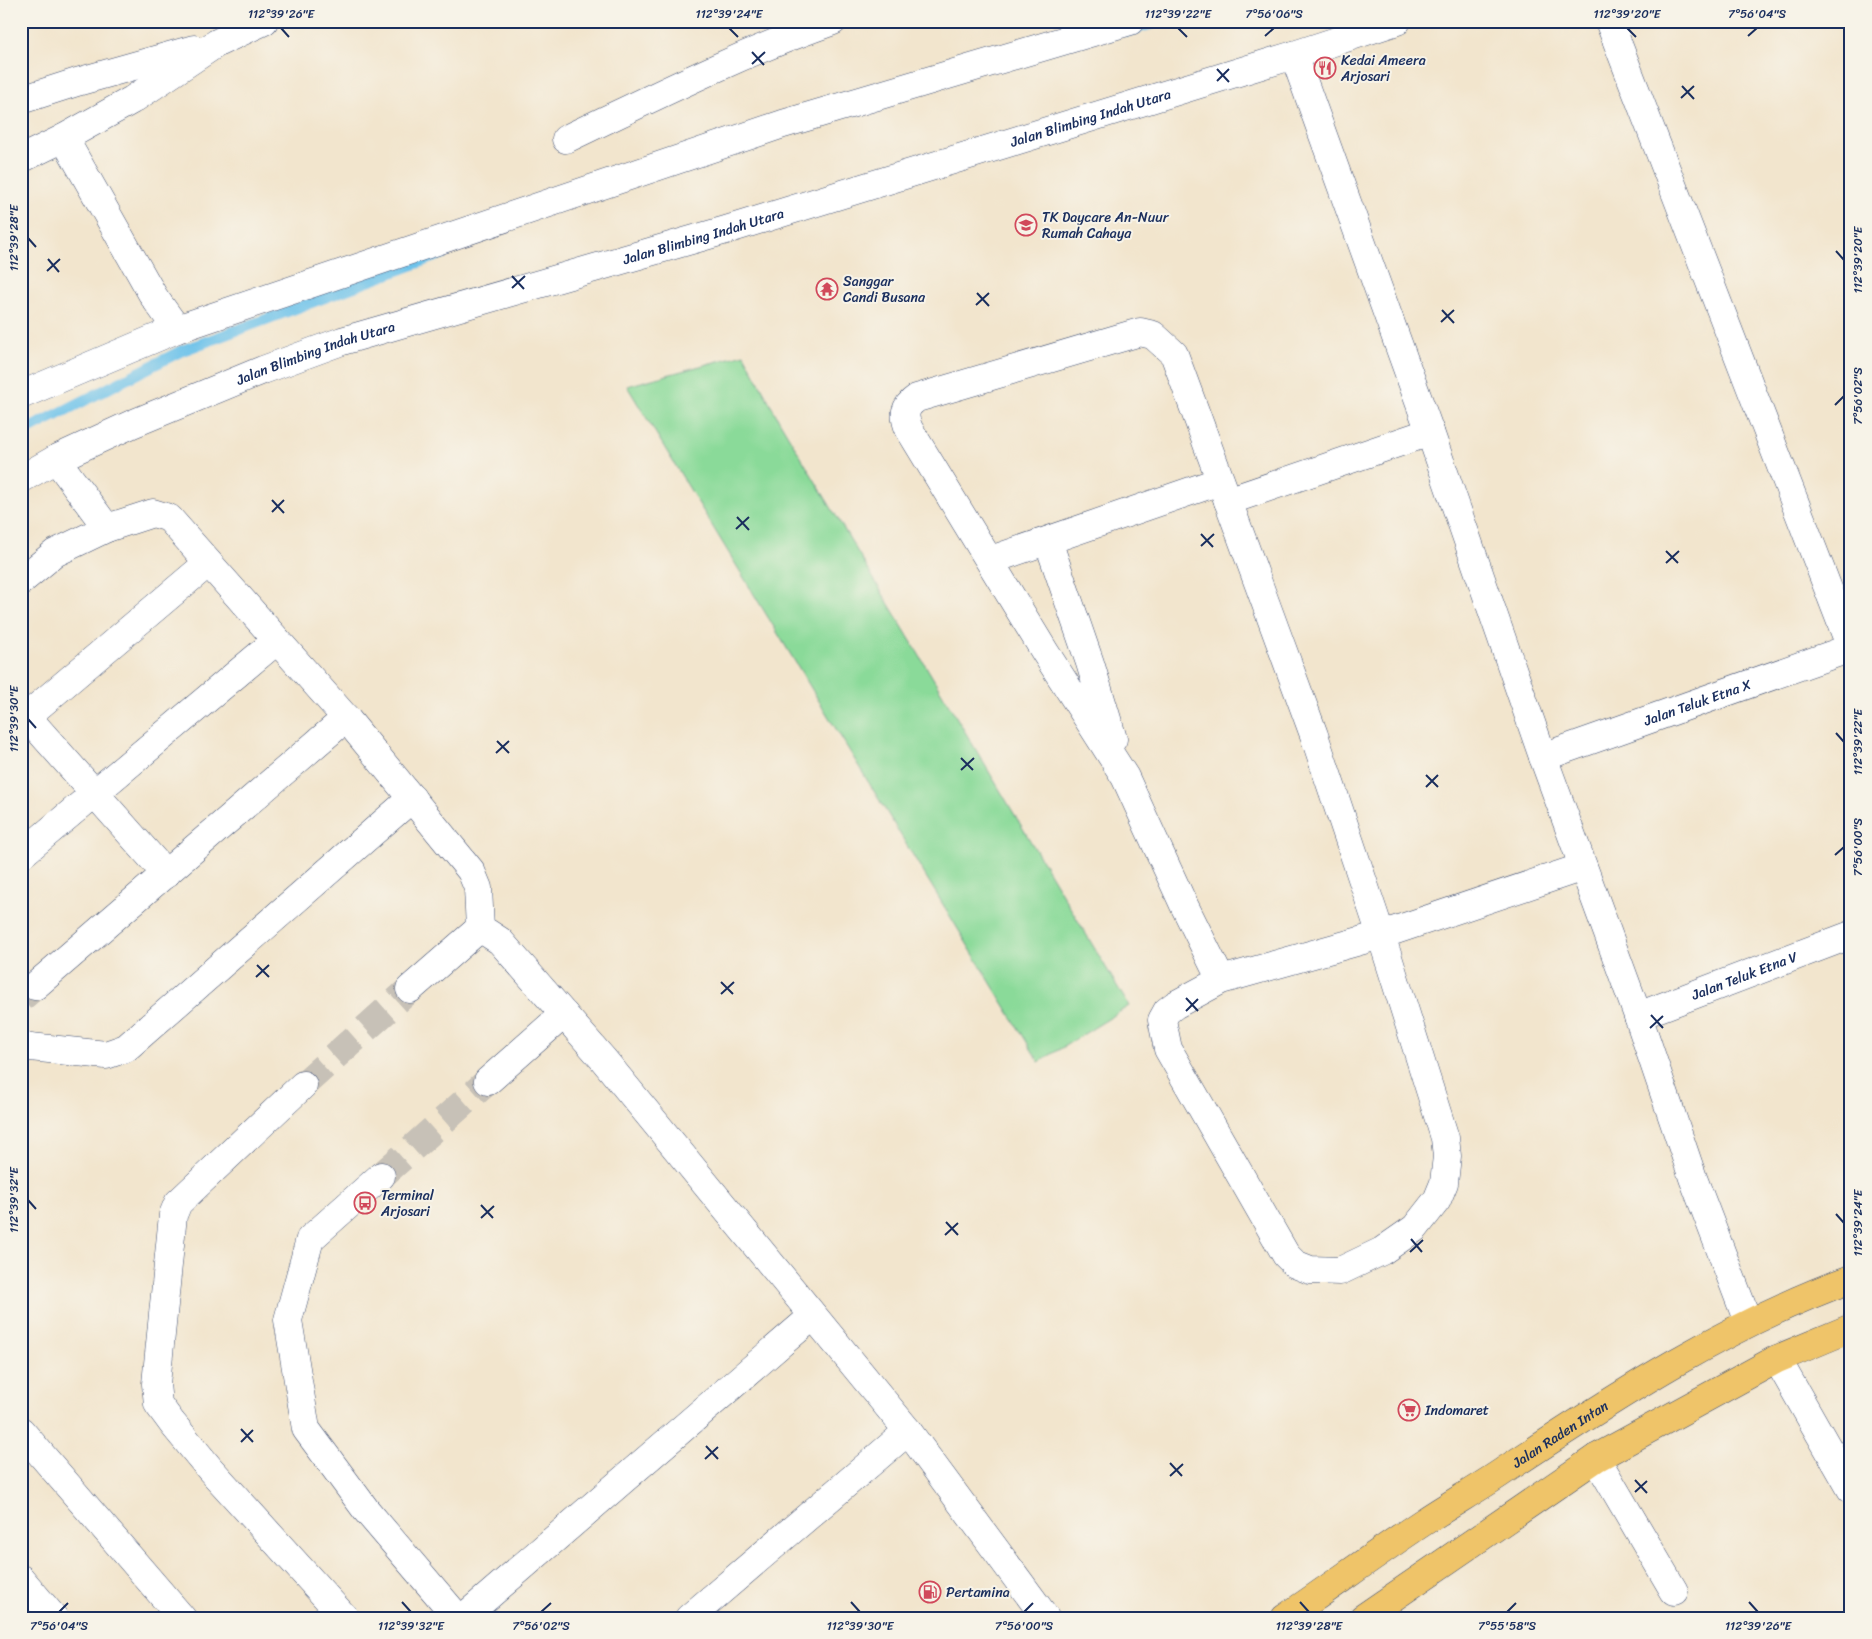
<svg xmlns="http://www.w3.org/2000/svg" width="1872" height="1639" font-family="Sriracha,sans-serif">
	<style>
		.green { fill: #8ada99; stroke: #52847c }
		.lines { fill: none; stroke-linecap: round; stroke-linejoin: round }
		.stream { stroke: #6dc2ea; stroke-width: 11 }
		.minor-tunnel { stroke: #c7c1b7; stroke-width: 28; stroke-dasharray: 28 14; stroke-linecap: butt }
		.minor-casing { stroke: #3b4a6f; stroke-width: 29 }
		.highway-casing { stroke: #3b4a6f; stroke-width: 29 }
		.minor { stroke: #fff; stroke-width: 28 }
		.highway { stroke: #efc469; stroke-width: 28 }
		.ticks { fill: none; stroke: #1b2f5e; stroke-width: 2 }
		.labels { text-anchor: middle; stroke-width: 4; stroke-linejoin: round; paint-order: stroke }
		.poi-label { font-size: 14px; fill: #1b2f5e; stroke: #f7f3e8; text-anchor: start }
		.street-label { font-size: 14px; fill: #1b2f5e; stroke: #f7f3e8 }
		.neatline { fill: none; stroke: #1b2f5e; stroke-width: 2 }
		.ticks-label { font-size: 12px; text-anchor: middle; fill: #1b2f5e }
	</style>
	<rect width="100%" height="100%" fill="#f7f3e8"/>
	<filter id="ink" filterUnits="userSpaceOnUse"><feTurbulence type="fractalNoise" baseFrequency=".02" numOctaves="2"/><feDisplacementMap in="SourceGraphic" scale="10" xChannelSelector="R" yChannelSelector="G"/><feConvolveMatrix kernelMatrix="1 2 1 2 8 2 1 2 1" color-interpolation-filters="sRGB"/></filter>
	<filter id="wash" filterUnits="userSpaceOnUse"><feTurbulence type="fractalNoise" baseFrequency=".0096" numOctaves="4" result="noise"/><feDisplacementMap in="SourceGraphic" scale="20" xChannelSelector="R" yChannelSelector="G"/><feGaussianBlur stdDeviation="1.12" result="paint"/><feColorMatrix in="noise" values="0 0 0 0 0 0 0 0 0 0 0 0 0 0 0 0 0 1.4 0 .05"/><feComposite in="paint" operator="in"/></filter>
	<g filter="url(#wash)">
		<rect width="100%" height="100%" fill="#f2e5cd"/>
		<polygon class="green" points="744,354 780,422 1129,1006 1039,1062 627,386"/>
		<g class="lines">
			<g class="stream">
				<polyline points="1127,31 1161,21"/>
				<polyline points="21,433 181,351 444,253"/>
			</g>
		</g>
	</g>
	<g filter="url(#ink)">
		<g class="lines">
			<g class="minor-tunnel">
				<polyline points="21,998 35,986"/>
				<polyline points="303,1085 410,989"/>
				<polyline points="381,1176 488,1081"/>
			</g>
			<g class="minor-casing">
				<g id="minor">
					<polyline points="1609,21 1851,648"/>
					<polyline points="1294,55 1430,432 1543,757 1638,1016 1693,1178 1748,1322"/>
					<polyline points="21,100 77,82 194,49"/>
					<polyline points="64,138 154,297 177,329"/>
					<path d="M566,139c88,-42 175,-86 267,-118"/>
					<polyline points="21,159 64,138 132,100 217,43 264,21"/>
					<polyline points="21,395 177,329 783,124 1130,21"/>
					<polyline points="56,459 107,528"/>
					<path id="s1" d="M21,479l35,-20 76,-35 131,-54 79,-29 384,-111 568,-175 103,-34"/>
					<polyline points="1228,501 1430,432"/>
					<polyline points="1048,541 1090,663 1113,739"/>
					<polyline points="991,560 1220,481"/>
					<polyline points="21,581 55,553 107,528 153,513 169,518 346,718 471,871 478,888 480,928 500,941 603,1059 908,1431 1046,1618"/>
					<polyline points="21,710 166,874"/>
					<polyline points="21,721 208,563"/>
					<path id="s2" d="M1543,757l308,-109"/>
					<polyline points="21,855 276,641"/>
					<path d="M1221,980l-38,-77 -58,-126 -80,-125 -136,-223c-6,-14 -5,-22 8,-31l223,-66 13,3 21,19 140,381 67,200 64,203 2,18 -3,27 -7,17 -22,28 -33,23 -42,20 -30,-1 -15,-6 -9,-9 -118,-206 -6,-29 5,-9 8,-6 46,-25 160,-45 202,-68"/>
					<polyline points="35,986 346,718"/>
					<polyline points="410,989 480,928"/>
					<path id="s3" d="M1638,1016l213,-81"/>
					<polyline points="21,1046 106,1055 126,1048 412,798"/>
					<polyline points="488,1081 564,1014"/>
					<polyline points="303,1085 178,1203 173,1215 156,1384 158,1404 172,1423 210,1469 345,1618"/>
					<polyline points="381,1176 310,1239 288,1320 306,1429 366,1510 458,1618"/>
					<polyline points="1777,1359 1851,1489"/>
					<polyline points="21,1431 182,1618"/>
					<polyline points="1596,1458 1674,1591"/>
					<polyline points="21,1579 54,1618"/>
					<polyline points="463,1618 813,1316"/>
					<polyline points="689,1618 908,1431"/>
				</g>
			</g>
			<g class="highway-casing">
				<g id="highway">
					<path id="s4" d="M1285,1618c47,-32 93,-66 140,-97 27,-18 56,-34 83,-53 109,-72 219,-144 343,-189"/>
					<polyline points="1363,1618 1596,1458 1777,1359 1851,1328"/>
				</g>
			</g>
			<use href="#minor" class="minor"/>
			<use href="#highway" class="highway"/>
		</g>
	</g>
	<path class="ticks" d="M281,28l8,9M729,28l9,9M1178,28l9,9M1627,28l9,9M1265,36l9,-8M1748,36l9,-8M752,52l12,13M752,64l13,-12M1217,69l12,13M1217,81l12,-12M1682,86l12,13M1681,98l13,-12M28,238l8,9M1836,251l8,9M48,259l11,13M47,271l13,-12M512,276l12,13M512,288l13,-12M977,293l12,13M976,305l13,-12M1442,310l12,13M1441,322l13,-12M1835,405l9,-9M272,500l12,13M272,512l12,-12M737,517l12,13M736,529l13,-12M1201,534l12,13M1201,546l13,-12M1666,551l12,12M1666,563l13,-12M28,719l8,9M1836,733l8,9M497,741l12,12M496,753l13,-12M961,758l12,12M961,770l13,-12M1426,775l12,12M1426,787l12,-12M1835,855l9,-8M257,965l12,12M256,977l13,-12M721,982l12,12M721,994l13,-12M1186,998l12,13M1186,1011l12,-12M1651,1015l12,13M1650,1028l13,-12M28,1200l8,9M481,1205l12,13M1836,1214l8,9M481,1218l13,-12M946,1222l12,13M945,1235l13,-12M1411,1239l11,13M1410,1252l13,-12M241,1429l12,13M241,1442l12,-12M706,1446l12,13M705,1459l13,-12M1170,1463l12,13M1170,1476l13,-12M1635,1480l12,13M1635,1492l12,-11M402,1602l9,10M851,1602l9,10M1300,1602l9,10M1749,1602l9,10M59,1612l9,-9M541,1612l10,-9M1024,1612l9,-9M1507,1612l9,-9"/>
	<defs>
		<g id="restaurant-ring" transform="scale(1.125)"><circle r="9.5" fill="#f7f3e8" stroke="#d1495b" stroke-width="1.5"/><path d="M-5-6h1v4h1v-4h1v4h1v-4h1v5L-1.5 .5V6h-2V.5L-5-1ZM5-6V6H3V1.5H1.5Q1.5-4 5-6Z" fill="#d1495b"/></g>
		<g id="school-ring" transform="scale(1.125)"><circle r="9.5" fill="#f7f3e8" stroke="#d1495b" stroke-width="1.5"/><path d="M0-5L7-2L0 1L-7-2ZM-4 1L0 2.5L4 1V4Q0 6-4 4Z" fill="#d1495b"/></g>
		<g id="temple-ring" transform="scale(1.125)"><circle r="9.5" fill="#f7f3e8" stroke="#d1495b" stroke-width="1.5"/><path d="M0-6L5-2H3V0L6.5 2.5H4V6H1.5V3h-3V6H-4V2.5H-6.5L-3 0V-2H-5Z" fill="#d1495b"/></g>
		<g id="bus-ring" transform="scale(1.125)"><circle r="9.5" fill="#f7f3e8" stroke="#d1495b" stroke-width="1.5"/><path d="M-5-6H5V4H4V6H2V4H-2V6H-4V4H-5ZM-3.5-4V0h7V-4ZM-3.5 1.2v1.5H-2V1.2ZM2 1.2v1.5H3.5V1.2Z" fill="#d1495b"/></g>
		<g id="supermarket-ring" transform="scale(1.125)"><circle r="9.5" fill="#f7f3e8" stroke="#d1495b" stroke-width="1.5"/><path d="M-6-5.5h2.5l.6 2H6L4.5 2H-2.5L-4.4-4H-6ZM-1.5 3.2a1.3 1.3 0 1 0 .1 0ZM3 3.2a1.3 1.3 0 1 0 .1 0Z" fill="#d1495b"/></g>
		<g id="fuel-ring" transform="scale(1.125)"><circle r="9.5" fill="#f7f3e8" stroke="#d1495b" stroke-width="1.5"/><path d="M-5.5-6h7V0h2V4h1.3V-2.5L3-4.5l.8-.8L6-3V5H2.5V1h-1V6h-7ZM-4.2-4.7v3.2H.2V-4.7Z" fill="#d1495b"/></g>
	</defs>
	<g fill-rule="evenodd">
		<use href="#restaurant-ring" x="1325" y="68"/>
		<use href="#school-ring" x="1026" y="225"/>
		<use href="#temple-ring" x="827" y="289"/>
		<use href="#bus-ring" x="365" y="1203"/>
		<use href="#supermarket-ring" x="1409" y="1410"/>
		<use href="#fuel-ring" x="930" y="1592"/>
	</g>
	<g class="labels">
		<g class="poi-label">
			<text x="1341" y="65">Kedai Ameera<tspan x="1341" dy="16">Arjosari</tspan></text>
			<text x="1042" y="222">TK Daycare An-Nuur<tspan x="1042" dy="16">Rumah Cahaya</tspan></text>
			<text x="843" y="286">Sanggar<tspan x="843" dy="16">Candi Busana</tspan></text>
			<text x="381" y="1200">Terminal<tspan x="381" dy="16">Arjosari</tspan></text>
			<text x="1425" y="1415">Indomaret</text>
			<text x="946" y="1597">Pertamina</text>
		</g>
		<g class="street-label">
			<text dy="5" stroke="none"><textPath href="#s1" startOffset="1131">Jalan Blimbing Indah Utara</textPath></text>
			<text dy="5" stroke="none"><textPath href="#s1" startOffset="726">Jalan Blimbing Indah Utara</textPath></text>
			<text dy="5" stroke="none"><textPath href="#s1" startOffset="321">Jalan Blimbing Indah Utara</textPath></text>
			<text dy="5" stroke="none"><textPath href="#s2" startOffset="164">Jalan Teluk Etna X</textPath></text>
			<text dy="5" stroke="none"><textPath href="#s3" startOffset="114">Jalan Teluk Etna V</textPath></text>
			<text dy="5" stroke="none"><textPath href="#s4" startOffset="331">Jalan Raden Intan</textPath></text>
		</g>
	</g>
	<rect width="1872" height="1639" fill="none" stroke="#f7f3e8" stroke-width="55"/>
	<rect x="28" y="28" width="1816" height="1584" class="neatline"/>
	<g class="ticks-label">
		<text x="281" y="18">112°39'26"E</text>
		<text x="729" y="18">112°39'24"E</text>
		<text x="1178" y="18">112°39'22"E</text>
		<text x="1274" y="18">7°56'06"S</text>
		<text x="1627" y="18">112°39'20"E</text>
		<text x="1757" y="18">7°56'04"S</text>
		<text transform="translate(14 238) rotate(-90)" y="4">112°39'28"E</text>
		<text transform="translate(1858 260) rotate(-90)" y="4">112°39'20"E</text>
		<text transform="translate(1858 396) rotate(-90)" y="4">7°56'02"S</text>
		<text transform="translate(14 719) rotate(-90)" y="4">112°39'30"E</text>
		<text transform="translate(1858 742) rotate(-90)" y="4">112°39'22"E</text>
		<text transform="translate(1858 847) rotate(-90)" y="4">7°56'00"S</text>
		<text transform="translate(14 1200) rotate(-90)" y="4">112°39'32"E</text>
		<text transform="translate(1858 1223) rotate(-90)" y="4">112°39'24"E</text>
		<text x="59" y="1630">7°56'04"S</text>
		<text x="411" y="1630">112°39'32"E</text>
		<text x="541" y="1630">7°56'02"S</text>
		<text x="860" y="1630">112°39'30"E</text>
		<text x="1024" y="1630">7°56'00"S</text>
		<text x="1309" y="1630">112°39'28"E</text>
		<text x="1507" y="1630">7°55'58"S</text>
		<text x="1758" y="1630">112°39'26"E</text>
	</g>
</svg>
